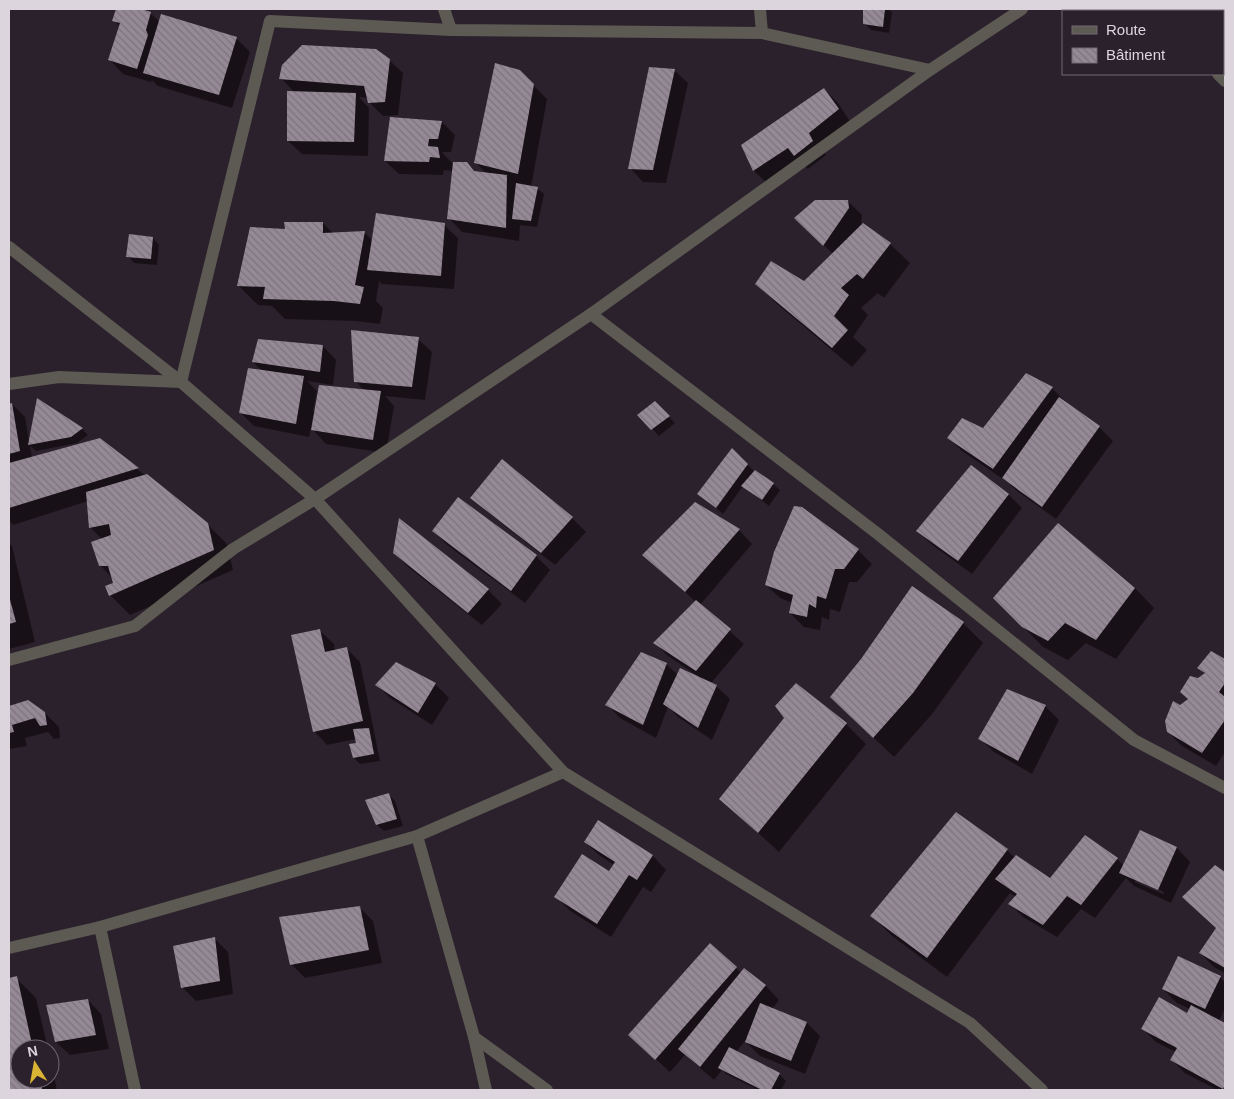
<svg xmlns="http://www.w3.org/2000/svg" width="1234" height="1099" font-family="Helvetica,sans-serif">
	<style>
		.shadow { fill: #0007; fill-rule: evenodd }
		.building { fill: url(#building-back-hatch) }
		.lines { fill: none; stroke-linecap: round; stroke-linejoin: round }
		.minor { stroke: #5c5a53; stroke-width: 12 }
	</style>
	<defs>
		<pattern id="building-back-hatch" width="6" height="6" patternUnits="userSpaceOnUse" patternTransform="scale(1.25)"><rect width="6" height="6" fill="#958996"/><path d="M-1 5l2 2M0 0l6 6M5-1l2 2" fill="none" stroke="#7c737d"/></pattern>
	</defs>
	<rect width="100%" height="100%" fill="#2b212c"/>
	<g class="shadow">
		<polygon points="118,9 136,9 150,13 160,22 236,38 250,52 232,108 158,86 152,80 151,82 123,74 110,60 120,27 114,20"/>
		<polygon points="864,9 888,9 892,12 889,33 871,30 864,23"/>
		<polygon points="389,60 403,73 398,115 383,116 369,102 368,98 359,97 369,108 368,156 302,154 288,141 295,93 281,78"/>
		<polygon points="674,70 688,83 666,183 643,182 630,168"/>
		<polygon points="519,71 547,99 531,187 537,188 544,194 537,227 520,225 519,241 462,232 449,218 453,171 444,170 443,175 399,174 385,161 442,122 455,135 451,152 442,152 452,163 466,163 476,173 487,174 476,163"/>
		<polygon points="824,89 838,103 851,123 822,148 826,155 808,169 801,162 768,184 754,171 743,146"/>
		<polygon points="848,201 862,215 861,224 890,244 910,263 884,298 878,293 861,308 868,315 853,337 867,350 852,367 777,304 757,284 804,283 833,254 796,218"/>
		<polygon points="323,223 334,234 364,232 373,241 444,225 458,238 454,289 382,284 379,281 376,301 383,308 380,324 355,321 285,319 272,306 258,305 238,285 286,231"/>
		<polygon points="153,238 159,245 157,265 134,263 128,256"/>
		<polygon points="418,339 432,352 425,400 385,396 394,406 386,453 326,444 311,428 309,437 254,426 241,413 262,371 253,362 323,346 336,360 333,385 307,381 317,391 313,411 316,412 365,391 355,381"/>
		<polygon points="1026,375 1052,388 1066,402 1065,403 1099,427 1113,441 1056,519 1017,491 1007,482 962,451 949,438 984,429"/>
		<polygon points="38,400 82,429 88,435 77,443 36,451 30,446 32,458 100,440 207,524 227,544 233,570 130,615 110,595 115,584 113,579 100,565 102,539 90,527 88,501 13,525 9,520 9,405 12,404 25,417 29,442"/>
		<polygon points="655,403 675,423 659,436 639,415"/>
		<polygon points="732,450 755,472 773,484 780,490 769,506 743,486 723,514 699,494"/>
		<polygon points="502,461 572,518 586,532 555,565 486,511 472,498"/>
		<polygon points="971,467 1009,495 1022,508 972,574 931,544 917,531"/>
		<polygon points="458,499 536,556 550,570 525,603 447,545 433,531"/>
		<polygon points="696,503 739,530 752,544 700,605 744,644 711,683 716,686 730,699 712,740 678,717 668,707 656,738 620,718 607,704 666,664 678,675 698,677 698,676 668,656 655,643 696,602 644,555"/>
		<polygon points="801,508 858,550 872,564 857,582 849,582 840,612 830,609 829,620 822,617 820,630 804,627 790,613 792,603 780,598 766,585"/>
		<polygon points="399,520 488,590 502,604 482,625 408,567 394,553"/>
		<polygon points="9,543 12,546 35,642 9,649"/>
		<polygon points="1135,588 1154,608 1116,659 1086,643 1068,660 1043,647 995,598"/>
		<polygon points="963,623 983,643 933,713 894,757 831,697"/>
		<polygon points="320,631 334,644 335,651 346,648 360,662 380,761 360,764 354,758 357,744 356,739 327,745 314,731"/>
		<polygon points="1212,653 1225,660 1225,752 1216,766 1182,746 1168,732 1181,707 1189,699 1198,679 1205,674 1199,667"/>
		<polygon points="397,664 435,684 449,698 432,725 390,698 377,685"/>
		<polygon points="28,701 45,713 59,727 60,738 54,739 48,732 25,738 27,746 9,749 9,708"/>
		<polygon points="1045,706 1059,720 1032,774 994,752 980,739"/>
		<polygon points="786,718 846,724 866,744 779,852 721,799"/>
		<polygon points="389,795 395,801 403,826 384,831 377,825"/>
		<path d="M957,813l50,37 8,8 35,21 67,-20 7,7 16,-35 37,17 13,14 -19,41 -37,-17 -8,-8 -31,40 -14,-9 -24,28 -34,-20 -13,-13 6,-7 -6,-4 -63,84 -55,-41 -20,-20zM1135,879l29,13 -1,2 -28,-12z"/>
		<polygon points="598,822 653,856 666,870 651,892 643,887 611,937 569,910 555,896 610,873 614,865 599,855 585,842"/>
		<polygon points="1215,867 1225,874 1225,973 1214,967 1200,953 1217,928"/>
		<polygon points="359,907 373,921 382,963 305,978 291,964"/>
		<polygon points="214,938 228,952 233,994 196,1001 182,987"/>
		<polygon points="710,945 741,973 745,969 766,986 779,1000 772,1009 807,1023 820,1036 805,1074 760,1056 745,1041 736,1052 779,1074 786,1081 781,1090 758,1090 726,1074 722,1070 714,1080 685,1055 670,1072 629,1035"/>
		<polygon points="1220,977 1225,983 1225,1008 1219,1021 1225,1025 1225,1090 1217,1090 1185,1073 1172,1060 1176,1052 1156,1042 1143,1029 1187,1014 1190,1009 1177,1003 1163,989"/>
		<polygon points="16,978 36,998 48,1049 20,1049 20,1079 50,1079 50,1059 57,1090 9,1090 9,979"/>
		<polygon points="88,1000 101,1014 109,1049 70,1055 56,1042"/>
	</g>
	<g class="building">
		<polygon points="116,9 141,9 151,12 146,30 148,35 137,69 108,60 120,23 112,21"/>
		<polygon points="863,9 885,9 883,27 863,24"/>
		<polygon points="161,14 237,37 219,95 143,73"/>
		<polygon points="302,45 376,49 390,59 385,102 368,103 364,86 279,79 282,65"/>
		<polygon points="495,63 520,70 534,84 518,174 474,163"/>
		<polygon points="649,67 675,69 653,170 628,169"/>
		<polygon points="824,88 839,109 809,133 813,141 794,156 788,148 753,171 741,145"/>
		<polygon points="287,91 356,93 354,142 287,141"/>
		<polygon points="390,117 442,121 438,139 429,139 428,146 438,147 440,158 430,157 429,162 384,161"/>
		<polygon points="453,162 467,162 474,171 507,175 506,228 447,219"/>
		<polygon points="516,183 538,187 531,221 512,219"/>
		<polygon points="815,200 848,200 849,208 823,246 794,218"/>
		<polygon points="376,213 445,223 441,276 367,270"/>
		<polygon points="284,222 323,222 323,233 365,231 355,285 364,287 360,304 334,301 263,299 265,287 237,286 250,227 285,229"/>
		<polygon points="863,223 891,243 863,279 857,274 841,288 849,295 834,316 848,330 832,348 755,284 771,261 804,281"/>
		<polygon points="129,234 153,237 151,259 126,257"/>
		<polygon points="351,330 419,337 412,387 354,382"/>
		<polygon points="258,339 323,345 320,372 252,362"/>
		<polygon points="248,368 304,376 296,424 239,413"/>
		<polygon points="1026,373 1053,387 993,469 947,438 962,418 983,428"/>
		<polygon points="319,385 381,391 373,440 311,430"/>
		<polygon points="1059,397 1100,426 1042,507 1002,478"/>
		<polygon points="37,398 83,428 71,437 28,445"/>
		<polygon points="655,401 670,416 651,430 637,415"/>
		<polygon points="12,403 20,451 9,454 9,404"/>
		<polygon points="100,438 139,468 9,508 9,463"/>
		<polygon points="732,448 748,464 716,508 697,494"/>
		<polygon points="502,459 573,517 541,553 470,498"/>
		<polygon points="971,465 1009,494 958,561 916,531"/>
		<polygon points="755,470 774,483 762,500 741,486"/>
		<polygon points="147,474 208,523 214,550 109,596 105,586 113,583 108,566 99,566 91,542 111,535 109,524 89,528 86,492"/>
		<polygon points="458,497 537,555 511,591 432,531"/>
		<polygon points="695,502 740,529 685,592 642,555"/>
		<polygon points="794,506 802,507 859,549 844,569 835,569 826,599 817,596 816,608 809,604 807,617 789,613 793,595 765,585 774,552"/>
		<polygon points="399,518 489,589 468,613 393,553"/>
		<polygon points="1058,523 1135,588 1096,640 1065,623 1048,641 1022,627 993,598"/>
		<polygon points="912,586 964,622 913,693 873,738 830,697 861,659"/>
		<polygon points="9,596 16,622 9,624"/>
		<polygon points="696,600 731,629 696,671 653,643"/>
		<polygon points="320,629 325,652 347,647 363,721 313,732 291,635"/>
		<polygon points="1211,651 1225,659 1225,683 1219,692 1225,697 1225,720 1202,753 1167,732 1165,721 1173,701 1180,705 1188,699 1180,692 1190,676 1198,678 1205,673 1197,668"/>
		<polygon points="641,652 667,663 643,725 605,705"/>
		<polygon points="396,662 436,683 418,713 375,685"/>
		<polygon points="680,668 717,685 698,728 663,704"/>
		<polygon points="796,683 847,723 758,833 719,799 784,718 775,706"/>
		<polygon points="1007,689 1046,705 1018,761 978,739"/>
		<polygon points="28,700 45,712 47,725 40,726 35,718 12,725 14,732 9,733 9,706"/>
		<polygon points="369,728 374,754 353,758 349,744 356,743 353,729"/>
		<polygon points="389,793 397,819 376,825 365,800"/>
		<polygon points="956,812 1008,849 927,958 870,916"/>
		<polygon points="598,820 653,855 637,880 629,875 597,924 554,897 582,854 609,871 615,862 584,842"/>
		<polygon points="1140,830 1177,847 1158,890 1119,873"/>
		<polygon points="1085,835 1118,858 1081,905 1067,896 1043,925 1008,904 1017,894 995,879 1016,855 1050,878"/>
		<polygon points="1215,865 1225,872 1225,968 1199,953 1216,928 1182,897"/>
		<polygon points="360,906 369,950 290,965 279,917"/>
		<polygon points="215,937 220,981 181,988 173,946"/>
		<polygon points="710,943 737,967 655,1060 628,1035"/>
		<polygon points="1178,956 1221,976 1205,1009 1162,989"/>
		<polygon points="744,968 766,985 700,1067 678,1049"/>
		<polygon points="17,976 33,1049 20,1049 20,1079 40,1079 42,1090 9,1090 9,978"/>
		<polygon points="1159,997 1187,1013 1191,1005 1225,1023 1225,1085 1223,1089 1170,1060 1177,1048 1141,1029"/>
		<polygon points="88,999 96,1035 55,1042 46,1005"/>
		<polygon points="760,1003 807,1022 791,1061 745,1042"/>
		<polygon points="729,1047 780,1073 771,1090 762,1090 718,1068"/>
	</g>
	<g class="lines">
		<g class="minor">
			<polyline points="444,9 451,30"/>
			<polyline points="760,9 762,33"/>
			<polyline points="1153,9 1155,11"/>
			<polyline points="1218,74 1225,81"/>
			<polyline points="9,247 181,382 315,499 563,772 970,1023 1042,1090"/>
			<polyline points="591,314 878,534 1134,740 1225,788"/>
			<polyline points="9,384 59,377 181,382 270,21 451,30 762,33 930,70"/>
			<polyline points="9,660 135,626 233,549 315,499 591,314 930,70 1022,9"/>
			<polyline points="417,836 474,1037 486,1090"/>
			<polyline points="100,927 135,1090"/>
			<polyline points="9,948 100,927 417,836 563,772"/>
			<polyline points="474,1037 547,1090"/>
		</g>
	</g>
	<rect width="1234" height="1099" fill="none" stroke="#dcd5dd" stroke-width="20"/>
	<rect x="1062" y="10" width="162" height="65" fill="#2b212c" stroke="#726973"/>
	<rect x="1072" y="26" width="25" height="8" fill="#5c5a53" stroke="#726973"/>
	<text x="1106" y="35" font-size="15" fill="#dcd5dd">Route</text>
	<rect x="1072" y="48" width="25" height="15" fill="url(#building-back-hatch)" stroke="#726973"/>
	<text x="1106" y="60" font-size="15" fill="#dcd5dd">Bâtiment</text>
	<g transform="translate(35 1064) rotate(349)"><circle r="24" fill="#2b212c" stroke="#726973"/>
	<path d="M0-4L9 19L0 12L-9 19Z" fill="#d9b334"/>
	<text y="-8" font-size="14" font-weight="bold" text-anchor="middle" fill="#dcd5dd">N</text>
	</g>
</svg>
